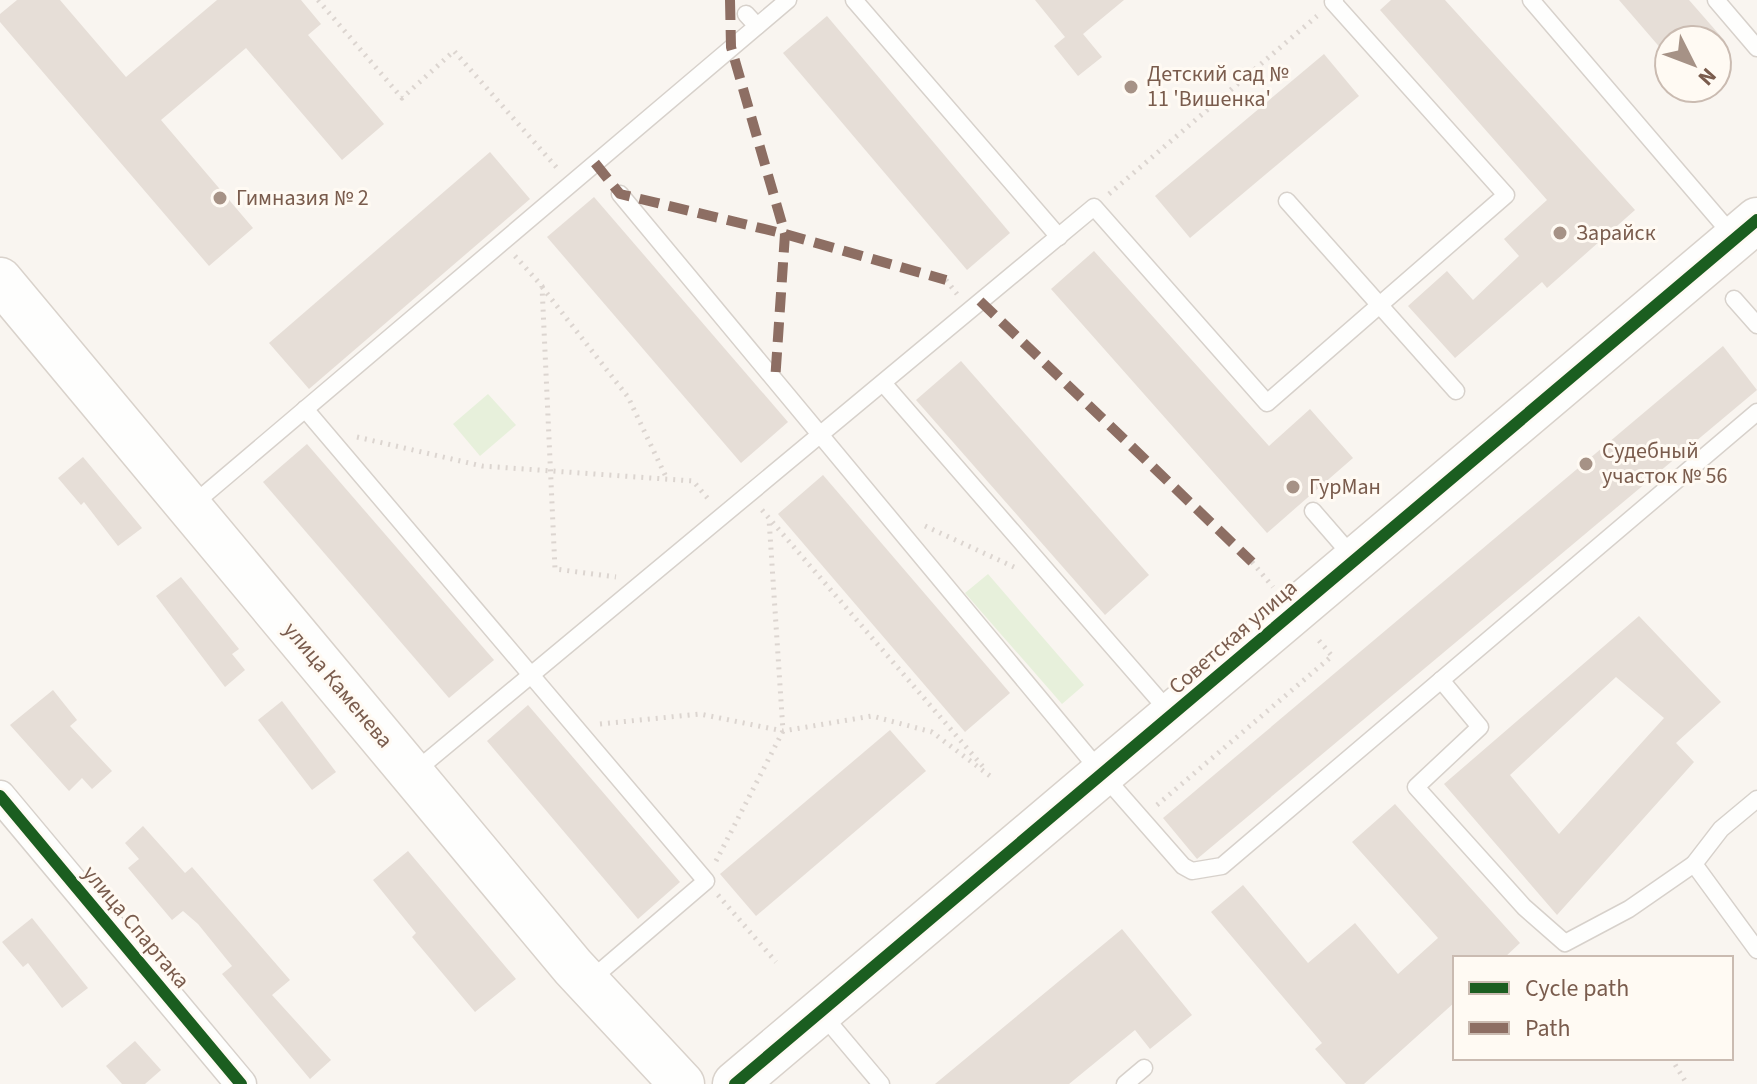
<svg xmlns="http://www.w3.org/2000/svg" width="1757" height="1084" font-family="'Source Sans 3',sans-serif">
<style>
.green{fill:#e7f0db}
.building{fill:#e6ded7;fill-rule:evenodd}
.lines{fill:none;stroke-linecap:round;stroke-linejoin:round}
.lane-casing{stroke:#d7d1cb;stroke-width:19}
.street-casing{stroke:#d7d1cb;stroke-width:33}
.secondary-casing{stroke:#d9d2cb;stroke-width:47}
.path{stroke:#dcd5d0;stroke-width:5;stroke-dasharray:2 6;stroke-linecap:butt}
.lane{stroke:#fefefd;stroke-width:16}
.street{stroke:#fefefd;stroke-width:30}
.secondary{stroke:#fefefd;stroke-width:44}
.quiet{stroke:#8d6e63;stroke-width:10;stroke-dasharray:20 10;stroke-linecap:butt}
.cycleway-casing{stroke:#fffaf3;stroke-width:17}
.cycleway{stroke:#1b5e20;stroke-width:12}
.poi-dot{fill:#a69286;stroke:#fffaf3;stroke-width:3}
.labels{text-anchor:middle;dominant-baseline:central;stroke-width:6;stroke-linejoin:round;paint-order:stroke}
.poi-label{font-size:22px;fill:#7a5c4d;stroke:#fffaf3;text-anchor:start}
.street-label{font-size:22px;fill:#7a5c4d;stroke:#fffaf3}
</style>
<rect width="100%" height="100%" fill="#f9f5f0"/>
<!-- green -->
<g class="green">
<polygon points="488,394 516,425 480,456 453,424"/>
<polygon points="988,574 1084,685 1062,704 965,593"/>
</g>
<!-- building -->
<g class="building">
<polygon points="17,0 60,0 126,77 217,0 301,0 321,24 308,35 384,124 342,160 246,48 161,120 253,228 209,266 0,22 0,14"/>
<polygon points="1035,0 1124,0 1083,34 1102,57 1078,76 1054,46 1065,37"/>
<polygon points="1391,0 1445,0 1635,210 1547,288 1542,282 1455,358 1408,306 1447,271 1473,300 1519,256 1504,239 1547,200 1380,10"/>
<polygon points="1619,0 1689,0 1724,40 1669,40 1669,58"/>
<polygon points="827,16 1010,233 967,270 783,53"/>
<polygon points="1324,54 1359,96 1190,238 1155,196"/>
<polygon points="490,152 530,199 309,389 269,343"/>
<polygon points="594,197 788,422 741,463 547,237"/>
<polygon points="1094,251 1269,446 1310,409 1353,458 1267,533 1051,289"/>
<polygon points="1723,346 1757,390 1197,859 1163,818"/>
<polygon points="961,361 1149,575 1105,615 916,400"/>
<polygon points="307,444 494,660 449,698 263,482"/>
<polygon points="83,457 142,528 118,546 84,502 81,505 58,478"/>
<polygon points="823,475 1010,693 965,732 778,514"/>
<polygon points="181,577 239,649 232,654 245,670 225,687 156,596"/>
<path d="M1639,616L1721,702L1676,743L1694,762L1557,915L1444,784ZM1616,677L1664,718L1559,834L1510,775Z"/>
<polygon points="53,690 77,720 70,726 112,771 92,789 82,778 69,791 10,725"/>
<polygon points="282,701 336,772 312,790 258,720"/>
<polygon points="528,705 680,882 638,919 487,741"/>
<polygon points="890,730 926,771 756,916 720,874"/>
<polygon points="1395,804 1520,943 1504,958 1455,958 1455,1002 1364,1084 1346,1084 1315,1049 1322,1043 1211,912 1243,885 1308,963 1355,923 1398,974 1438,938 1352,842"/>
<polygon points="143,826 185,873 192,867 290,980 272,995 331,1060 310,1079 222,974 232,966 198,924 183,911 172,920 128,868 139,859 125,843"/>
<polygon points="408,851 516,979 475,1012 412,937 416,933 373,880"/>
<polygon points="32,918 88,988 62,1008 28,963 23,967 2,942"/>
<polygon points="1122,929 1192,1015 1150,1049 1135,1030 1069,1084 935,1084"/>
<polygon points="135,1041 161,1070 145,1084 122,1084 106,1066"/>
</g>
<g class="lines">
<!-- lane casing -->
<g class="lane-casing">
<g id="lane">
<polyline points="854,0 1059,237"/>
<polyline points="1531,0 1734,237"/>
<polyline points="1716,0 1757,48"/>
<polyline points="746,14 757,26"/>
<polyline points="620,194 1104,776 1183,866 1192,871 1222,866 1757,412"/>
<polyline points="1287,201 1456,391"/>
<polyline points="1734,299 1757,325"/>
<polyline points="883,383 1172,715"/>
<polyline points="305,409 706,881 588,982"/>
<polyline points="191,506 788,0"/>
<polyline points="1313,511 1353,557"/>
<polyline points="1441,680 1480,727 1416,787 1524,907 1565,943 1629,909 1694,864"/>
<polyline points="413,773 1094,207 1267,403 1506,195 1333,2 1335,0"/>
<polyline points="1757,799 1721,829 1694,864 1757,950"/>
<polyline points="822,1014 881,1084"/>
<polyline points="1125,1084 1144,1068"/>
</g>
</g>
<!-- street casing -->
<g class="street-casing">
<polyline id="street" points="0,796 241,1084"/>
</g>
<!-- secondary casing -->
<g class="secondary-casing">
<g id="secondary">
<polyline points="0,280 573,967 682,1084"/>
<polyline points="735,1084 1757,220"/>
</g>
</g>
<!-- path -->
<g class="path">
<polyline points="318,0 402,98 454,51 557,168"/>
<polyline points="1109,194 1317,16"/>
<polyline points="515,256 542,286 555,569 616,577"/>
<polyline points="946,280 957,294"/>
<polyline points="542,287 628,397 667,479"/>
<polyline points="357,437 482,466 693,481 710,501"/>
<polyline points="762,510 985,769"/>
<polyline points="925,526 1014,567"/>
<polyline points="1252,562 1273,587"/>
<polyline points="600,724 700,714 783,731 872,716 932,732 994,779"/>
<polyline points="1157,805 1332,656 1316,637"/>
<polyline points="716,861 783,731 769,519"/>
<polyline points="718,895 776,962"/>
<polyline points="1671,1058 1687,1084"/>
</g>
<!-- lane -->
<use href="#lane" class="lane"/>
<!-- street -->
<use href="#street" class="street"/>
<!-- secondary -->
<use href="#secondary" class="secondary"/>
<!-- quiet -->
<g class="quiet">
<polyline points="730,0 731,47 785,234 775,382"/>
<polyline points="595,163 620,194 785,234 946,280"/>
<polyline points="980,301 1252,562"/>
</g>
<!-- cycleway casing -->
<g class="cycleway-casing">
<g id="cycleway">
<polyline points="0,796 241,1084"/>
<polyline points="735,1084 1757,220"/>
</g>
</g>
<!-- cycleway -->
<use href="#cycleway" class="cycleway"/>
</g>
<!-- markers -->
<g class="poi-dot">
<circle cx="1131" cy="87" r="8"/>
<circle cx="220" cy="198" r="8"/>
<circle cx="1560" cy="233" r="8"/>
<circle cx="1586" cy="464" r="8"/>
<circle cx="1293" cy="487" r="8"/>
</g>
<g class="labels">
<!-- poi labels -->
<g class="poi-label">
<text x="1147" y="74">Детский сад №<tspan x="1147" dy="25">11 'Вишенка'</tspan></text>
<text x="236" y="198">Гимназия № 2</text>
<text x="1576" y="233">Зарайск</text>
<text x="1602" y="451">Судебный<tspan x="1602" dy="25">участок № 56</tspan></text>
<text x="1309" y="487">ГурМан</text>
</g>
<!-- street labels -->
<g class="street-label">
<text transform="translate(1233 637) rotate(-41)">Советская улица</text>
<text transform="translate(338 685) rotate(50)">улица Каменева</text>
<text transform="translate(136 927) rotate(50)">улица Спартака</text>
</g>
</g>
<!-- legend -->
<rect x="1453" y="956" width="280" height="104" fill="#fffaf3" stroke="#cabbb1" stroke-width="2"/>
<rect x="1469" y="982" width="40" height="12" fill="#1b5e20" stroke="#cabbb1" stroke-width="2"/>
<text x="1525" y="996" font-size="24" fill="#7a5c4d">Cycle path</text>
<rect x="1469" y="1022" width="40" height="12" fill="#8d6e63" stroke="#cabbb1" stroke-width="2"/>
<text x="1525" y="1036" font-size="24" fill="#7a5c4d">Path</text>
<!-- north arrow -->
<g transform="translate(1693 64) rotate(132)"><circle r="38" fill="#fffaf3" stroke="#cabbb1" stroke-width="2"/>
<path d="M0-6L14 30L0 20L-14 30Z" fill="#a69286"/>
<text y="-12" font-size="22" font-weight="bold" text-anchor="middle" fill="#7a5c4d">N</text>
</g>
</svg>
